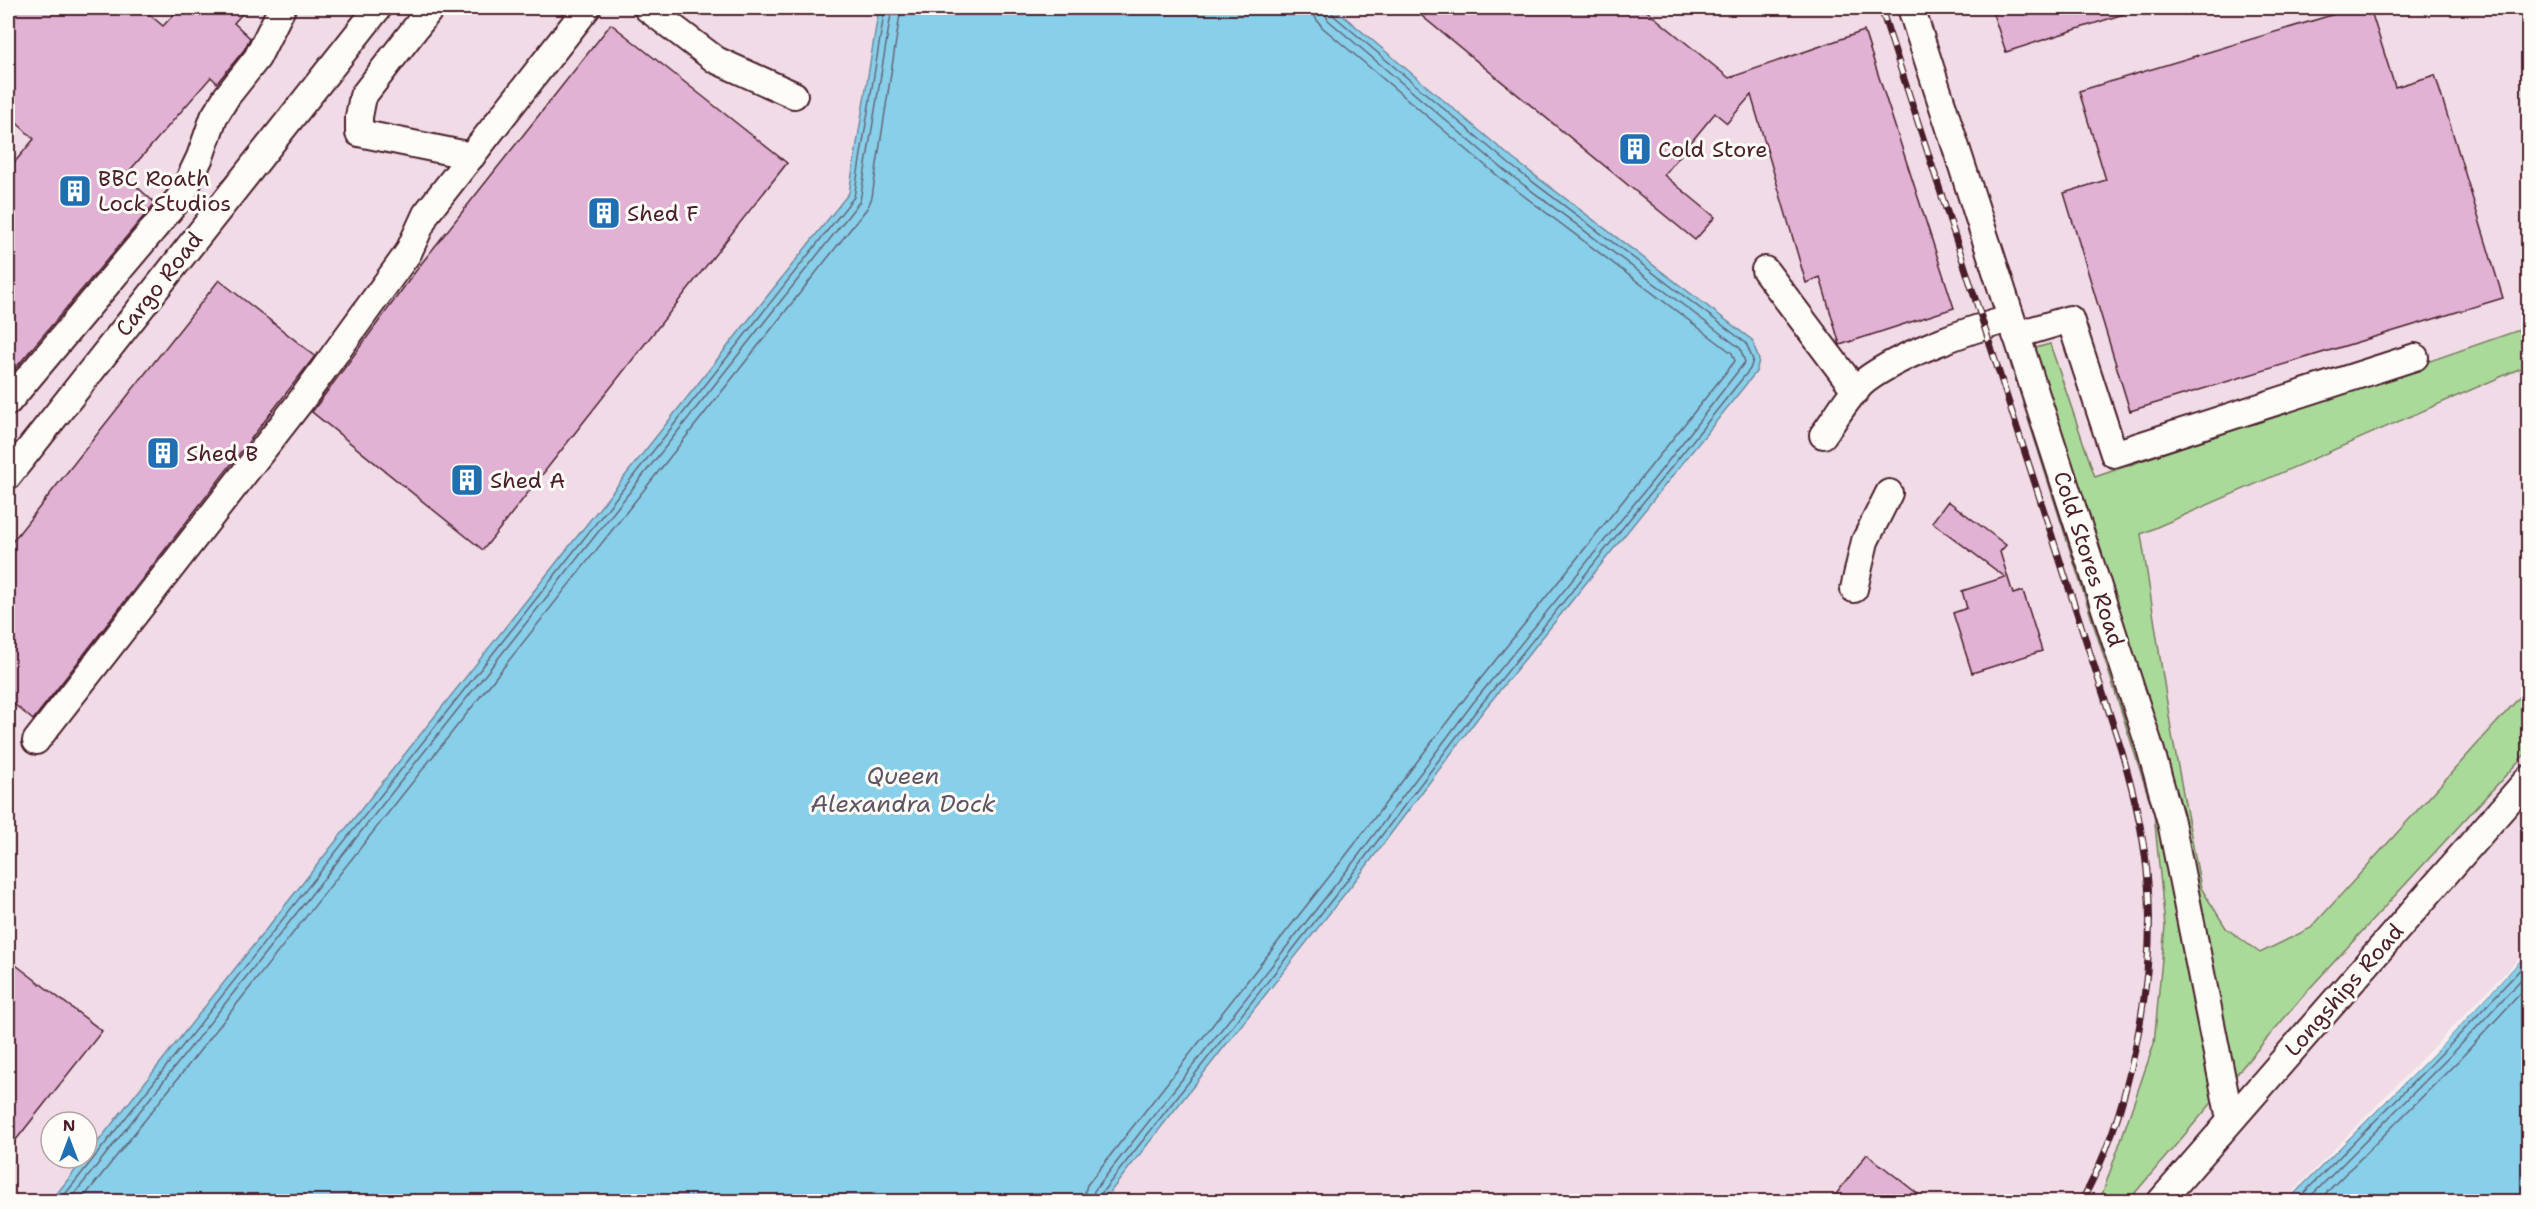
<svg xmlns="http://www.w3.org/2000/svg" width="2536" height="1209" font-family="'Shantell Sans',sans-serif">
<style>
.built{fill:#f0dbe7;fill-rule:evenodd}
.green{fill:#aada9a;stroke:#7a7c62;stroke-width:1.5}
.water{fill:#88cfea;stroke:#6f899e;stroke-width:1.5}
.pier{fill:#f7edf0}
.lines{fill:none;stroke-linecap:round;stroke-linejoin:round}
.shore{stroke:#636577;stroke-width:1.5}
.building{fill:#e1b2d3;stroke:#4a1f2b;stroke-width:1.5}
.minor-casing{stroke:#4a1f2b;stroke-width:30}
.minor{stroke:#fdfcf7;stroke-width:26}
.rail-casing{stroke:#4a1f2b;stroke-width:7}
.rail{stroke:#fdfcf7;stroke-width:4.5;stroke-dasharray:14;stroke-linecap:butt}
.labels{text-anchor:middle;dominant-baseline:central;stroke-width:6;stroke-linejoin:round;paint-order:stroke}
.poi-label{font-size:22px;fill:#4a1f2b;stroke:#fdfcf7;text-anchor:start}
.street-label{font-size:22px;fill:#4a1f2b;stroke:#fdfcf7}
.water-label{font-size:24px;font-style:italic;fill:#5d5464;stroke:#fdfcf7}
</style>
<rect width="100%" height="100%" fill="#f7edf0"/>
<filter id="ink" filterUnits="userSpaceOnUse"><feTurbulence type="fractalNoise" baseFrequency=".0167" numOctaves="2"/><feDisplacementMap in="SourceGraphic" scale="12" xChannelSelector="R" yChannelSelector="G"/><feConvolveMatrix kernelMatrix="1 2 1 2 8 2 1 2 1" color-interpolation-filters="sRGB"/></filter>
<g filter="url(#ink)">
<!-- built -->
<path class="built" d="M8,8H2528V952L2444,1043L2286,1201H8ZM51,1122H87V1158H51Z"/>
<!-- green -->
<polygon class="green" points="2528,327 2528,365 2141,534 2172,735 2201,888 2226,928 2260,953 2311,928 2528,688 2528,751 2310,988 2128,1201 2097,1201 2103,1192 2154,1044 2165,926 2154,814 2008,356 2050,344 2095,477"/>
<!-- water -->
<g class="water">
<polygon points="879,8 1334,8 1513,159 1752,340 1759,360 1756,372 1483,711 1365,868 1103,1201 51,1201 849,193"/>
<polygon points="2528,952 2528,1201 2286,1202 2444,1043"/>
</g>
<!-- pier -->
<polygon class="pier" points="2528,949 2528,952 2444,1043 2286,1201 2283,1202"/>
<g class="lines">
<!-- shore -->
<g class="shore">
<polyline points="59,1202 854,197 885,8"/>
<polyline points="68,1202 860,201 892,8"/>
<polyline points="80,1202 868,207 872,197 901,8"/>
<polyline points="1082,1202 1087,1185 1347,854 1466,697 1735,361 1732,353 1499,177 1322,27 1315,17 1314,8"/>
<polyline points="1091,1202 1094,1191 1355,860 1473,703 1655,478 1745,362 1740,348 1504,170 1328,20 1323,8"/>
<polyline points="1099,1202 1100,1195 1360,864 1479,707 1750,369 1753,360 1746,343 1509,164 1333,15 1330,8"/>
<polyline points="2295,1202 2448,1047 2528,961"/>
<polyline points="2305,1202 2453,1053 2528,972"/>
<polyline points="2317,1202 2460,1059 2528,985"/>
</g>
</g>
<!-- building -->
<g class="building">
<polygon points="14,8 142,8 163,26 180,8 247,8 234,23 250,38 244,50 217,83 211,77 125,176 155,203 8,377 8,170 34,139 8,115 8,15"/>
<polygon points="1412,8 1643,8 1729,78 1864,31 1954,308 1840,345 1820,277 1806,283 1751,95 1727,123 1715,113 1664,175 1715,217 1695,240"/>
<polygon points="1991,8 2133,8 2133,11 2006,52"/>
<polygon points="2355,8 2370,8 2395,87 2435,75 2503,298 2130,411 2064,193 2106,180 2079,91"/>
<polygon points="611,24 787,163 483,550 312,412 421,264"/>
<polygon points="219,280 315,356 33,720 8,699 8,547"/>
<polygon points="1948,501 2006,545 2000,552 2013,594 2023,591 2042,651 1972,673 1953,613 1967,608 1962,591 2005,577 1932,522"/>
<polygon points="8,959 102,1031 8,1150"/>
<polygon points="1867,1154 1928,1202 1830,1202"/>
</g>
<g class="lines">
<!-- minor casing -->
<g class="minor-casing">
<g id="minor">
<polyline points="431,8 363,96 359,117 359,133 472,156"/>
<polyline points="647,8 716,60 794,95"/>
<polyline points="1911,8 2150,748 2171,822 2230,1119"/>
<polyline points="1765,270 1856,391"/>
<polyline points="2016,335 2070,319 2114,454 2415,357"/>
<polyline points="8,402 182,195 200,157 214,117 227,96 257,58 282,8"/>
<path d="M1823,435C1836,418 1849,393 1866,380C1901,354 1969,329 2011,319"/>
<polyline points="8,476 378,8"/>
<polyline points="1854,589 1865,541 1889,493"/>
<polyline points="36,741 300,402 408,253 426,214 587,8"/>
<polyline points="2160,1202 2528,779"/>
</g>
</g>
<!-- minor -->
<use href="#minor" class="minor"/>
<!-- rail casing -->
<g class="rail-casing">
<path id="rail" d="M1881,8L2121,749C2134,793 2145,838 2148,883C2156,980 2129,1118 2081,1202"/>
</g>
<!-- rail -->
<use href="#rail" class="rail"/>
</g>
</g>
<!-- icons -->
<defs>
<g id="building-square" transform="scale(1.725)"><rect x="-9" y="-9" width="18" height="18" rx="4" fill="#1f6fb2" stroke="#fdfcf7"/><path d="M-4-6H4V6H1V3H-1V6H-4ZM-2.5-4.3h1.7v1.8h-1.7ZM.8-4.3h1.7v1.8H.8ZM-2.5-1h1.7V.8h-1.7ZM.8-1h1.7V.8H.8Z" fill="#fff"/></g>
</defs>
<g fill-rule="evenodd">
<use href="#building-square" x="1635" y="149"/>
<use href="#building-square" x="75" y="191"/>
<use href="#building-square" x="604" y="213"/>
<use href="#building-square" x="163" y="453"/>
<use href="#building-square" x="467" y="480"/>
</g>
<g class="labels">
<!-- poi labels -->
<g class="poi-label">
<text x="1658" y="149">Cold Store</text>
<text x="98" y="178">BBC Roath<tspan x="98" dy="25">Lock Studios</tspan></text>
<text x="627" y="213">Shed F</text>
<text x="186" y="453">Shed B</text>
<text x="490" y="480">Shed A</text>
</g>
<!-- street labels -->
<g class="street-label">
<text transform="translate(159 284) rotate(-52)">Cargo Road</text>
<text transform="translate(2089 559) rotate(72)">Cold Stores Road</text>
<text transform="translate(2344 990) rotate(-49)">Longships Road</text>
</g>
<!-- water labels -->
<g class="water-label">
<text x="903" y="776">Queen<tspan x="903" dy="28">Alexandra Dock</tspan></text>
</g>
</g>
<!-- margin -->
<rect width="2536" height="1209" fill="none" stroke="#fdfcf7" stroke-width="30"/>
<rect x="15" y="15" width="2506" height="1179" fill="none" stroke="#4a1f2b" stroke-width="2" filter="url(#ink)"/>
<!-- north arrow -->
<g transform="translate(69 1140)"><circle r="28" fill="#fdfcf7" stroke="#b5a4a5" stroke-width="1.5"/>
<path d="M0-4.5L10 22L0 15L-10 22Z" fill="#1f6fb2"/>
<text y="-9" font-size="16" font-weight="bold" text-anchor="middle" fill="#4a1f2b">N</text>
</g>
</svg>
